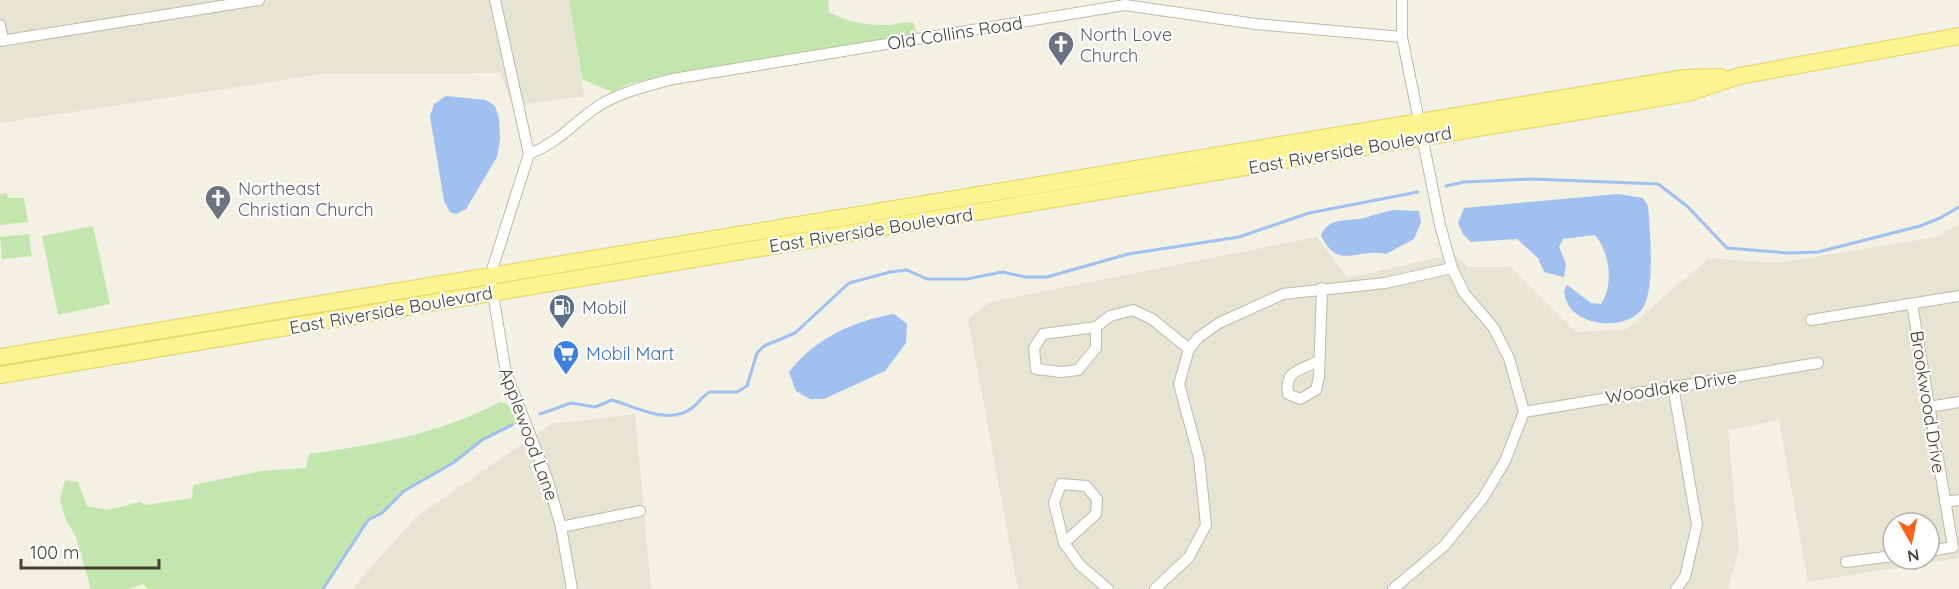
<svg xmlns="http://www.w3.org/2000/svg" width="1959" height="589" font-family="Quicksand,sans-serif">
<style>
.residential{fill:#e6e4d2;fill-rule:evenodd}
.green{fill:#c2e6ad}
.water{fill:#a0c0ef}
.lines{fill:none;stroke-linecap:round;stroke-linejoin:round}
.stream{stroke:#a0c0ef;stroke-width:3}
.minor-casing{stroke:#bdbaa7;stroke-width:12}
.primary-casing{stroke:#e2d462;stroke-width:18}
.minor{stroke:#fff;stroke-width:10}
.primary{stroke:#fdf392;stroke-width:16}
.labels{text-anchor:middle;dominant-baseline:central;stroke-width:4.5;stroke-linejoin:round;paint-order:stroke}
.street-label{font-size:18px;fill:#444134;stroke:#fff}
.worship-label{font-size:18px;fill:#5b616d;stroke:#fff;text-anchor:start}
.service-label{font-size:18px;fill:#4e5e75;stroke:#fff;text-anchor:start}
.shop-label{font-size:18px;fill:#366cbe;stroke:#fff;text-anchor:start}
</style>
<rect width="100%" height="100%" fill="#f2f1e4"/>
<!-- residential -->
<g class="residential">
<polygon points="0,0 569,0 584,96 513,106 500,73 323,74 0,123"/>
<path d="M1959,224V558L1808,582L1779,420L1728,430L1739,549L1728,589H1018L968,319L990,302L1317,237L1348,278L1453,254L1468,267H1510L1576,332L1627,329L1709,258L1777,263L1937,237ZM1893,523H1929V559H1893Z"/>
<polygon points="635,414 651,589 352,589 415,518 551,424"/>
</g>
<!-- green -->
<g class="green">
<path d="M569,0H828L829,12C847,22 864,25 886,25C898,25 900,21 914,23L917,36L689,72L628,84L612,92L582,79Z"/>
<polygon points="7,193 8,198 24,198 28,222 0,225 0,194"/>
<polygon points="93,226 110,304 58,315 42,236"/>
<polygon points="29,234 32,256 2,259 0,237"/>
<path d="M500,402L508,404L517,423L482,440L453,463L410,487L382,513L367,520L323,589H149L143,584L128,589H91L76,537L65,518L60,499L65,480L78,482L87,506L107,510L140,502L146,505L192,498L193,485L261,471L306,468L309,454C379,444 436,435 500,402Z"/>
</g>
<!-- water -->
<g class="water">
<polygon points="446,96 486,100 495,106 499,118 500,140 497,157 466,209 456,214 450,212 444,201 430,116 434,104"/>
<path d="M1618,194L1643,198L1648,206C1650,230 1655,284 1644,306C1631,331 1577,328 1567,302C1564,296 1563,290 1567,285L1591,303L1601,304C1614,285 1610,253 1595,235L1563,239L1559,247L1566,264L1564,277L1544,272L1538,258L1517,239L1471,242L1463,234L1458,223L1464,208Z"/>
<path d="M1393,210L1419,211L1421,222L1414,239L1386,254C1357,247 1338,272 1321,235C1330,216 1347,222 1364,218C1374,215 1383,212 1393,210Z"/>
<path d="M894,314L907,324L906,343L885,371L824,399H810L796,391L789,372C814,339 853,321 894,314Z"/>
</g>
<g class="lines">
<!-- stream -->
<g class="stream">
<polyline points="1446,186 1464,182 1532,179 1658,184 1687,206 1727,248 1788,253 1818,252 1920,226 1940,218 1959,207"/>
<path d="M540,414L571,403L595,407L612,400C637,407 668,426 692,408C699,403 702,396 710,392H737L747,386L757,353L764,346L795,333L849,283L890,272L907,270L927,279H967L1002,272L1025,277H1047L1128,254L1239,237L1309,213L1418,192"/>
<polyline points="323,589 368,520 382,513 404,491 453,463 482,440 512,425"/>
</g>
<!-- minor casing -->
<g class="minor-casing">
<g id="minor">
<polyline points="495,0 529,154 490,276 506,373 547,478 561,527 572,589"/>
<polyline points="0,25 3,40"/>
<polyline points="0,41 259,0"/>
<path d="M529,154C559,142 569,127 594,109C616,93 647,86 673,79L1125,5L1256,24L1402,37"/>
<polyline points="1912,304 1953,547 1929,551"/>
<polyline points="1811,320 1959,296"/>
<polyline points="1096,327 1096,348 1078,370 1061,372 1036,369 1034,348 1043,334 1096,327 1110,316 1133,310 1152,319 1189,349"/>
<path d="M1319,361C1301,370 1284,370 1288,394L1300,399L1316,390L1319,377L1322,288"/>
<polyline points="1673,386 1697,525 1685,577 1676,589"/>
<polyline points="1929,407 1959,402"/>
<polyline points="1524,412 1818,363"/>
<polyline points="1945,502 1959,500"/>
<polyline points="561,527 640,511"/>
<polyline points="1064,543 1096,514 1097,499 1086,486 1061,484 1054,503 1064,543 1080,565 1108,589"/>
<polyline points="1846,562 1893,556"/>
<polyline points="1155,589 1189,557 1206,525 1199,458 1179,384 1189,349 1199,337 1219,323 1283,294 1385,283 1452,268"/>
<polyline points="1393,589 1444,546 1483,498 1505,461 1524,412 1509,358 1493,327 1464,293 1452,268 1440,225 1402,37 1402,0"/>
</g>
</g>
<!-- primary casing -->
<g class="primary-casing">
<g id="primary">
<polyline points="0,357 1685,78 1720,77"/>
<polyline points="0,375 1641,101 1688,93 1739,76 1959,36"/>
</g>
</g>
<!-- minor -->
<use href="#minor" class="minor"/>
<!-- primary -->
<use href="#primary" class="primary"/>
</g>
<!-- icons -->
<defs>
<g id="church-pin" transform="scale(1.35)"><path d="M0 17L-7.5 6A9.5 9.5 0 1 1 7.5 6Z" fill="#6b7280" stroke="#fff"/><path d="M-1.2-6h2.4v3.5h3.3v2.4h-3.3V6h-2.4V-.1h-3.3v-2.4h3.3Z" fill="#fff"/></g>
<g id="fuel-pin" transform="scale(1.35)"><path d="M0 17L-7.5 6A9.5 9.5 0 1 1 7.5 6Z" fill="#5c6f8a" stroke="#fff"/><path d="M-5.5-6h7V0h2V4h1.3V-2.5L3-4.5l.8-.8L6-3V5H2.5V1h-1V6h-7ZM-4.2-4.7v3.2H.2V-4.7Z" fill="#fff"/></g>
<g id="supermarket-pin" transform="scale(1.35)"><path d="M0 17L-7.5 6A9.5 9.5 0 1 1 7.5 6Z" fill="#3f7fe0" stroke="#fff"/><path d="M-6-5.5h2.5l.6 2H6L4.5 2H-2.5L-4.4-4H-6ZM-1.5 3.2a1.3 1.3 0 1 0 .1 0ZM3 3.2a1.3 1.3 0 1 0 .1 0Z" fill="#fff"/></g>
</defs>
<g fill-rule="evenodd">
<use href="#church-pin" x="1061" y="44"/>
<use href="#church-pin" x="218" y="198"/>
<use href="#fuel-pin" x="562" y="307"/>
<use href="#supermarket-pin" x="566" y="353"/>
</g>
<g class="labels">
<!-- street labels -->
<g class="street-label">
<text transform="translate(955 33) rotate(-9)">Old Collins Road</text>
<text transform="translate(1350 150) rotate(-10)">East Riverside Boulevard</text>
<text transform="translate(871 230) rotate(-9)">East Riverside Boulevard</text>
<text transform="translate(391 310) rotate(-10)">East Riverside Boulevard</text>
<text transform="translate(1671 387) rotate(-9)">Woodlake Drive</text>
<text transform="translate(1928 402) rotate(81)">Brookwood Drive</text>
<text transform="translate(529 434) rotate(70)">Applewood Lane</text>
</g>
<!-- worship labels -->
<g class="worship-label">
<text x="1080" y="34">North Love<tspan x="1080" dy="21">Church</tspan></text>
<text x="238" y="188">Northeast<tspan x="238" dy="21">Christian Church</tspan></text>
</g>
<!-- service labels -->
<g class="service-label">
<text x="582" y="307">Mobil</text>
</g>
<!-- shop labels -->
<g class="shop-label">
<text x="586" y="353">Mobil Mart</text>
</g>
</g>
<!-- north arrow -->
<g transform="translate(1911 541) rotate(171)"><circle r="28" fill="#ffffff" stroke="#b4b3ae" stroke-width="1.5"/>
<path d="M0-4.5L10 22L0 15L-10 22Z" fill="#f86316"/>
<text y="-9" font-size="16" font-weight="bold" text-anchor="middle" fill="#444134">N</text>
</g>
<!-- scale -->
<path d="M21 559v9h138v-9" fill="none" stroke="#444134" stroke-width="3"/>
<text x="30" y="559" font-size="18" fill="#444134" stroke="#ffffff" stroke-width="4.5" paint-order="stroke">100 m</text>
</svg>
